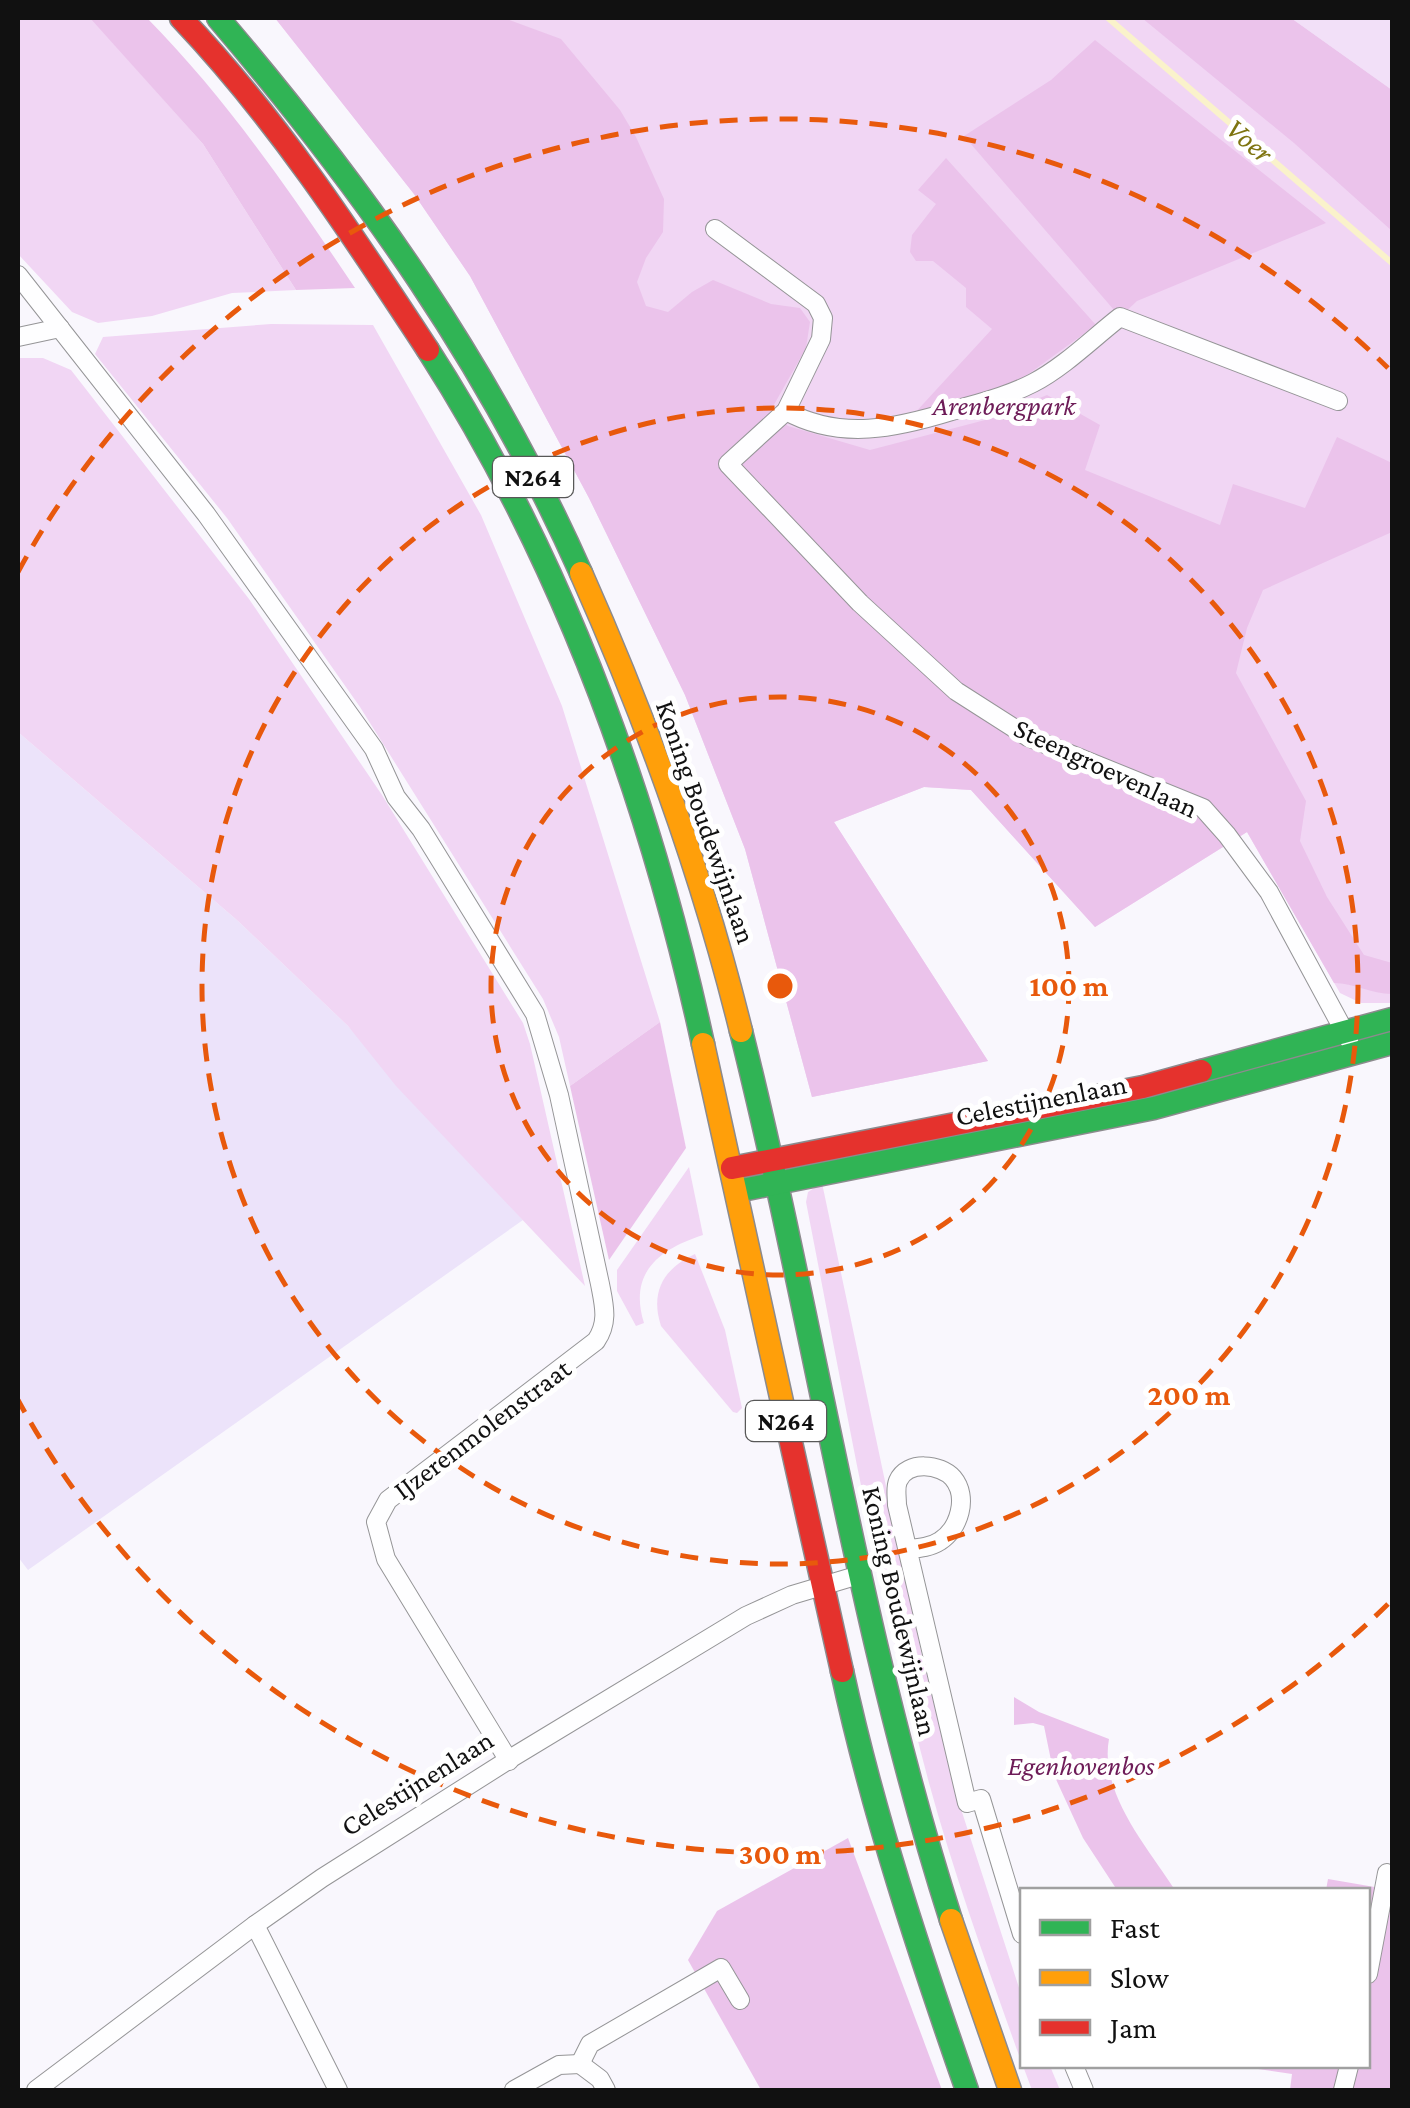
<svg xmlns="http://www.w3.org/2000/svg" width="1410" height="2108" font-family="'Crimson Pro',serif">
<style>
.farmland{fill:#ece3fa}
.green{fill:#f1d6f4}
.forest{fill:#ebc3eb}
.pitch{fill:#f2e0f8}
.lines{fill:none;stroke-linecap:round;stroke-linejoin:round}
.stream{stroke:#faf2cb;stroke-width:6}
.street-casing{stroke:#959597;stroke-width:20}
.fast-casing{stroke:#8c8b8e;stroke-width:25}
.slow-casing{stroke:#8c8b8e;stroke-width:25}
.jam-casing{stroke:#8c8b8e;stroke-width:25}
.street{stroke:#fefeff;stroke-width:18}
.fast{stroke:#30b455;stroke-width:22}
.slow{stroke:#ff9f0a;stroke-width:22}
.jam{stroke:#e5322d;stroke-width:22}
.ring{fill:none;stroke:#e8590c;stroke-width:5;stroke-dasharray:18 12}
.labels{text-anchor:middle;dominant-baseline:central;stroke-width:10;stroke-linejoin:round;paint-order:stroke}
.shield{fill:#fff;stroke:#585858;stroke-width:2.5}
.shield-label{font-size:25px;font-weight:bold;fill:#111}
.park-label{font-size:28px;font-style:italic;fill:#6e1c58;stroke:#fff}
.street-label{font-size:28px;fill:#111;stroke:#fff}
.water-label{font-size:30px;font-style:italic;fill:#7e7410;stroke:#fff}
.centre{fill:#e8590c;stroke:#fff;stroke-width:5}
.ring-label{font-size:30px;text-anchor:middle;font-weight:bold;fill:#e8590c;stroke:#fff;stroke-width:10;stroke-linejoin:round;paint-order:stroke}
</style>
<rect width="100%" height="100%" fill="#f9f7fd"/>
<!-- farmland -->
<polygon class="farmland" points="18,732 238,921 348,1026 523,1220 28,1570 18,1557"/>
<!-- green -->
<g class="green">
<polygon points="18,18 91,18 203,144 296,290 232,293 152,316 98,323 72,312 18,254"/>
<polygon points="275,18 1392,18 1392,1003 1361,1003 1340,993 1247,832 1095,927 971,790 924,787 834,822 988,1061 812,1097 745,849 685,695 589,498 470,276 414,194"/>
<polygon points="271,324 373,325 481,515 562,706 660,1022 570,1086 559,1037 543,999 360,707 227,518 95,354 103,337"/>
<polygon points="18,358 43,358 71,370 249,599 382,795 523,1023 530,1044 585,1286 396,1086 348,1026 238,921 18,732"/>
<path d="M689,1167L703,1235C660,1249 628,1272 644,1323L636,1326L617,1291V1270Z"/>
<path d="M822,1183L923,1661L961,1809L1022,1997V2064C989,1971 955,1878 929,1783C878,1592 844,1396 806,1202L808,1192Z"/>
<path d="M695,1254L725,1330L742,1408L737,1413L733,1412L661,1326C650,1292 663,1269 695,1254Z"/>
<polygon points="1023,2066 1050,2066 1060,2090 1032,2090"/>
</g>
<!-- forest -->
<g class="forest">
<path d="M90,18H147C227,99 291,193 355,288L296,290L203,144Z"/>
<path d="M275,18H504L561,39L620,110L636,137L664,199L663,232L646,258L637,282L646,306L668,312L692,292L713,280L771,304L800,308L810,322L806,348L771,410L788,426L870,450L989,419L1047,395L1100,425L1085,470L1220,525L1233,484L1305,508L1337,437L1392,463V532L1263,590L1247,628L1236,673L1306,801L1300,841L1327,897L1364,955L1392,963V994C1371,994 1354,983 1334,983L1247,832L1095,927L971,790L924,787L834,822L988,1061L812,1097L745,849L685,695L589,498L470,276L414,194Z"/>
<polygon points="1142,18 1291,18 1392,90 1392,231 1294,143"/>
<polygon points="1095,40 1326,223 1137,301 1120,317 964,136 1051,80"/>
<polygon points="946,158 1096,325 1023,378 986,395 913,415 992,329 966,307 966,288 933,261 916,261 910,252 912,235 936,204 918,190"/>
<polygon points="660,1022 686,1148 609,1260 570,1086"/>
<path d="M1014,1697L1039,1712L1109,1739C1099,1793 1148,1848 1175,1890H1117L1083,1838L1054,1775L1044,1726L1033,1723L1014,1725Z"/>
<polygon points="848,1838 942,2090 761,2090 688,1960 717,1911"/>
<polygon points="1328,1879 1392,1890 1392,2090 1290,2090 1292,2074 1237,2066 1368,2066 1368,1890 1326,1890"/>
</g>
<!-- pitch -->
<polygon class="pitch" points="1291,18 1392,18 1392,90"/>
<g class="lines">
<!-- stream -->
<polyline class="stream" points="1108,18 1392,263"/>
<!-- street casing -->
<g class="street-casing">
<g id="street">
<polyline points="715,229 816,304 823,318 821,339 786,411 728,464 860,603 956,691 1028,737 1203,808 1227,835 1269,892 1349,1040"/>
<path d="M18,275L206,514L374,749L396,797L421,829L535,1014L559,1095L600,1284C604,1305 609,1322 596,1341L388,1500L376,1522L386,1559L509,1761"/>
<polyline points="18,337 60,328"/>
<path d="M786,411C840,441 897,428 952,411C979,403 1008,396 1033,383C1064,367 1093,338 1120,317L1338,401"/>
<path d="M909,1549C920,1548 931,1547 940,1541C959,1529 969,1497 953,1478C941,1464 907,1460 898,1481C895,1488 897,1497 897,1505L967,1803L981,1799L1022,1934"/>
<polyline points="255,1925 338,2090"/>
<polyline points="1368,1974 1387,1873"/>
<polyline points="580,2064 590,2044 721,1968 740,2000"/>
<polyline points="580,2064 600,2079 606,2090"/>
<polyline points="1074,2066 1084,2090"/>
<polyline points="36,2090 255,1925 322,1878 513,1757 746,1616 792,1595 859,1575"/>
<polyline points="514,2090 559,2065 580,2064"/>
<polyline points="1343,2090 1349,2066"/>
</g>
</g>
<!-- fast casing -->
<g class="fast-casing">
<g id="fast">
<path d="M218,18C367,193 487,362 581,573"/>
<path d="M428,350C563,560 650,801 703,1044"/>
<path d="M741,1031C815,1327 858,1629 951,1920"/>
<polyline points="1201,1071 1392,1019"/>
<polyline points="737,1191 1154,1108 1392,1043"/>
<path d="M842,1671C873,1814 919,1952 967,2090"/>
</g>
</g>
<!-- slow casing -->
<g class="slow-casing">
<g id="slow">
<path d="M581,573C647,721 702,873 741,1031"/>
<polyline points="703,1044 788,1429"/>
<polyline points="951,1920 1010,2090"/>
</g>
</g>
<!-- jam casing -->
<g class="jam-casing">
<g id="jam">
<path d="M181,18C277,119 352,234 428,350"/>
<polyline points="732,1168 1143,1087 1201,1071"/>
<polyline points="788,1429 842,1671"/>
</g>
</g>
<!-- street -->
<use href="#street" class="street"/>
<!-- fast -->
<use href="#fast" class="fast"/>
<!-- slow -->
<use href="#slow" class="slow"/>
<!-- jam -->
<use href="#jam" class="jam"/>
</g>
<!-- distance rings -->
<g class="ring">
<circle cx="780" cy="986" r="289"/>
<circle cx="780" cy="986" r="578"/>
<path d="M1388 1604A867 867 0 0 1 18 1400M18 572A867 867 0 0 1 1388 368"/>
</g>
<g class="labels">
<!-- shield labels -->
<g class="shield">
<rect x="493" y="457" width="80" height="40" rx="8"/>
<rect x="746" y="1401" width="80" height="40" rx="8"/>
</g>
<g class="shield-label">
<text x="533" y="477">N264</text>
<text x="786" y="1421">N264</text>
</g>
<!-- park labels -->
<g class="park-label">
<text x="1004" y="405">Arenbergpark</text>
<text x="1081" y="1765">Egenhovenbos</text>
</g>
<!-- street labels -->
<g class="street-label">
<text transform="translate(1106 768) rotate(25)">Steengroevenlaan</text>
<text transform="translate(706 822) rotate(71)">Koning Boudewijnlaan</text>
<text transform="translate(1041 1100) rotate(-11)">Celestijnenlaan</text>
<text transform="translate(482 1429) rotate(-37)">IJzerenmolenstraat</text>
<text transform="translate(900 1611) rotate(77)">Koning Boudewijnlaan</text>
<text transform="translate(417 1783) rotate(-32)">Celestijnenlaan</text>
</g>
<!-- water labels -->
<g class="water-label">
<text transform="translate(1250 140) rotate(41)">Voer</text>
</g>
</g>
<circle cx="780" cy="986" r="15" class="centre"/>
<g class="ring-label">
<text x="1069" y="996">100 m</text>
<text x="1189" y="1405">200 m</text>
<text x="780" y="1864">300 m</text>
</g>
<!-- border -->
<rect width="1410" height="2108" fill="none" stroke="#111111" stroke-width="40"/>
<!-- legend -->
<rect x="1020" y="1888" width="350" height="180" fill="#ffffff" stroke="#a0a0a0" stroke-width="2.5"/>
<rect x="1040" y="1920" width="50" height="15" fill="#30b455" stroke="#a0a0a0" stroke-width="2.5"/>
<text x="1110" y="1938" font-size="30" fill="#111111">Fast</text>
<rect x="1040" y="1970" width="50" height="15" fill="#ff9f0a" stroke="#a0a0a0" stroke-width="2.5"/>
<text x="1110" y="1988" font-size="30" fill="#111111">Slow</text>
<rect x="1040" y="2020" width="50" height="15" fill="#e5322d" stroke="#a0a0a0" stroke-width="2.5"/>
<text x="1110" y="2038" font-size="30" fill="#111111">Jam</text>
</svg>
